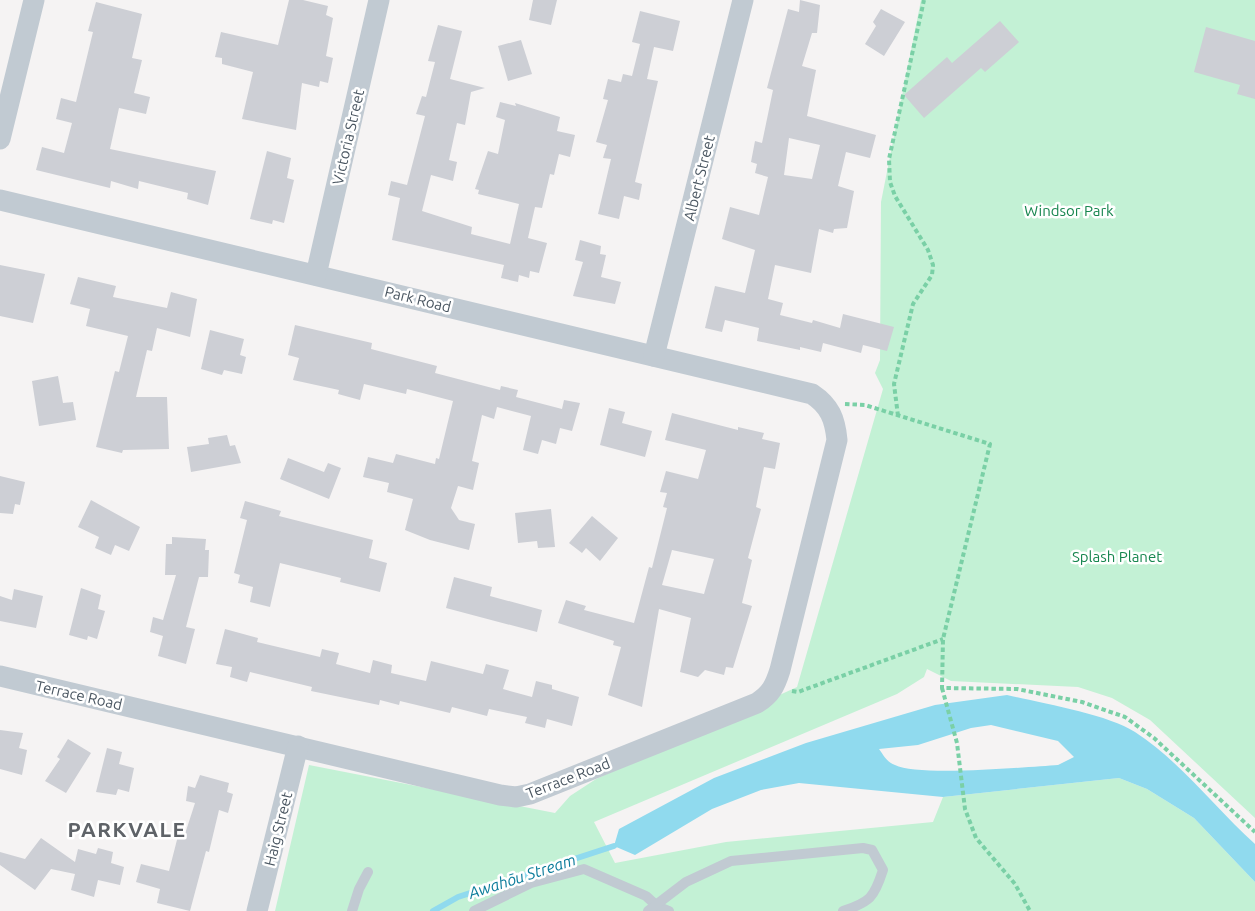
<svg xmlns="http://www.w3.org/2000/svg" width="1255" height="911" font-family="Ubuntu,sans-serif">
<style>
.green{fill:#c3f1d5}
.water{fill:#90daee;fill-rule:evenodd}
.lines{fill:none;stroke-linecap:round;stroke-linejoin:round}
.stream{stroke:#90daee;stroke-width:6}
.building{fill:#cdcfd5;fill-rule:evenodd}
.path{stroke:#7ad0a6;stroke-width:4;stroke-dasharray:4.5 3;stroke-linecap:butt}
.service{stroke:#c1cad2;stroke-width:10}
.minor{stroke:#c1cad2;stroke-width:21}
.labels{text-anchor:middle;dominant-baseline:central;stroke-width:5;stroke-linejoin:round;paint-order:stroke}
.street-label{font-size:15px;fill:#4a5661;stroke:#fff}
.park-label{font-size:15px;fill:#17864f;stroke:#fff}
.water-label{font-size:16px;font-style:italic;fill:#0c7c9b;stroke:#fff}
.district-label{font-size:21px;font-weight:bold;letter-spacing:1.5px;fill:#5f6368;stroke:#fff}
</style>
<rect width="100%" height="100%" fill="#f5f3f3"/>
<!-- green -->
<polygon class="green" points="921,0 1255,0 1255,818 1150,720 1112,698 1078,687 951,681 927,669 924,677 897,694 594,822 615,863 726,842 933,822 943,797 1119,778 1147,789 1194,818 1255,882 1255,911 275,911 309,765 555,813 570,796 596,779 797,687 883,389 875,373 880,360 881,202"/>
<!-- water -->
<path class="water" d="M1007,695C1041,703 1107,714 1135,732C1180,761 1215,808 1255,844V882L1194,818L1147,789L1119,778L943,797L799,783L761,790L712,809L635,855L614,846L619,829L714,778L806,743L935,705ZM991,725L1058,741L1074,757L1058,765C1027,767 918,777 895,765C887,762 884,756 879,749L918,745L971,728Z"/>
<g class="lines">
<!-- stream -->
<polyline class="stream" points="433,911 458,897 614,846"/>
</g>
<!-- building -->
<g class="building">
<polygon points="289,0 303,0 328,6 326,15 333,18 326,56 333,58 328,83 320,81 319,87 302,83 296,130 242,119 253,72 222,64 222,58 215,57 221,32 278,45"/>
<polygon points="533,0 557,0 551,25 529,20"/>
<path d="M800,0L820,5L817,33H812L802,66L816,70L807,116L876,135L870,158L846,152L838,186L854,191L847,228L834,229L833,233L819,229L811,273L775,265L768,299L783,303L780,315L812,323L813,320L840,328L843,314L894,327L887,351L863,345L861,353L823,343L821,352L800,347V350L757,341L759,328L725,320L722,332L705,328L715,286L745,293L755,250L722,239L730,207L759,215L768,177L755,173L757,164L751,162L755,141L762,143L773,90L767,88L788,9L799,12ZM789,138L820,145L812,179L784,175Z"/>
<polygon points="96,2 142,14 132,58 142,60 134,93 150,97 146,114 119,108 110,149 216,171 208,205 187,199 188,193 139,181 138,189 111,181 110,188 36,170 42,147 64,153 72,123 56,119 61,98 76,102 93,32 88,31"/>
<polygon points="881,9 905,22 884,56 865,44 876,26 873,22"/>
<polygon points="640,11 680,21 673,51 654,47 647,79 658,81 635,182 642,184 639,200 624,196 619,219 598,214 611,159 603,158 607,145 596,142 608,100 603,99 608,79 621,82 623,74 632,76 640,44 632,42"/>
<polygon points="1000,21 1019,42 985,72 981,68 924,118 904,95 947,57 952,63"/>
<polygon points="438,25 462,31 450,79 485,88 471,92 465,125 457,123 449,160 457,162 453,181 431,175 422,211 472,227 471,234 510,244 519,204 478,194 479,190 475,189 488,151 498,154 505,120 496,117 500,102 516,106 515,103 560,117 557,131 575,135 570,157 559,154 554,175 550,174 542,208 535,207 528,238 547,243 539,273 530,271 529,278 519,275 518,282 501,278 504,265 392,240 400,198 388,195 391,181 407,185 425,116 416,114 422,96 426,97 435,62 428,61"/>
<polygon points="1206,27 1255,41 1255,99 1237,94 1240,85 1194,72"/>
<polygon points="521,40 532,74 508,81 498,46"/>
<polygon points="267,151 291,158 287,178 294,180 284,223 273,220 272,224 250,219"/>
<polygon points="580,240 601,246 600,254 606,255 601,277 621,282 615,304 573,296 583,262 575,260"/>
<polygon points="0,265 45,274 33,323 0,316"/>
<polygon points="78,277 116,286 113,297 167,308 171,292 197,299 190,337 157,328 152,351 147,350 136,397 167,397 169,449 123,450 122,453 96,447 115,371 119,372 128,336 86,326 90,309 70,304"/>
<polygon points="295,325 372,343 371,349 437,366 435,373 500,390 501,386 518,390 516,397 562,409 564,400 580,403 572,431 560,428 556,444 542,440 538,454 523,450 531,416 497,407 494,419 482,415 472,461 479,463 473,490 458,486 451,508 459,520 475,524 469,550 430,540 405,530 413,499 387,492 389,483 363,477 368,457 393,463 396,454 435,464 436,458 439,459 453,401 407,389 406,394 364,384 360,400 338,394 339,390 293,380 299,358 288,355"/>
<polygon points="210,330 244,339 240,355 246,357 242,374 224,370 222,375 201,369"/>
<polygon points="58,376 63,403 73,402 76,420 39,426 32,381"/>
<polygon points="609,408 625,412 622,423 652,431 645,457 600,445"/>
<path d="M672,413L738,430V427L764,433L762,439L780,443L775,469L764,467L756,507L761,509L748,558L752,560L742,603L752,606L733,668L726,667L724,675L705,670L698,677L680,672L691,618L659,609L642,707L608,695L621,647L613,645L614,641L558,623L566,600L586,606L584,610L634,623L649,567L652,568L667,508L663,507L667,493L660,492L666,471L698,479L706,450L665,440ZM672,550L714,559L704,594L662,585Z"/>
<polygon points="227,435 230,446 235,445 241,463 191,472 187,447 209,444 208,438"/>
<polygon points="288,458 324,472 328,463 341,468 329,499 280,479"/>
<polygon points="0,476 25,482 20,505 15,504 13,514 0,513"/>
<polygon points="91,500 140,527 129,551 115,545 111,555 95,548 99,537 78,527"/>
<polygon points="245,501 281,511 279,516 373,540 369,558 387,563 380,592 340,582 341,578 280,563 270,607 250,602 253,587 238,583 240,575 234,573 247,520 240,518"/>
<polygon points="551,509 555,547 538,548 537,541 518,543 515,513"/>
<polygon points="592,516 618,538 600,561 586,548 582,553 569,543"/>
<polygon points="172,537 206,539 205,550 209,550 208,577 199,577 186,627 195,629 186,664 158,656 163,636 150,632 153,617 163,620 176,575 165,575 166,544 172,544"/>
<polygon points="454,577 492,587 490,596 542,610 537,632 446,608"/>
<polygon points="81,588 101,595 98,609 105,611 97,639 88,636 87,640 69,635"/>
<polygon points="14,589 43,596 36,628 0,621 0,596 12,600"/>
<polygon points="225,629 258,638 257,642 320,657 322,649 339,653 336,664 370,673 373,660 392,665 391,673 426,681 431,661 483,674 486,664 509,670 503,689 532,697 536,681 552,685 552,689 579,697 572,726 547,719 545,728 525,723 527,717 489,709 487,716 452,707 450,713 400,701 399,705 380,700 379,705 311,691 312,687 250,672 247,682 230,677 232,667 216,664"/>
<polygon points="0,730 23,733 19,748 27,750 22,775 0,769"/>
<polygon points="68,739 91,753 66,793 45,781 60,759 57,757"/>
<polygon points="107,748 122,752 119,764 134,768 129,792 118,789 116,795 96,792"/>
<polygon points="200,775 229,783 227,792 233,794 228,813 219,810 209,852 206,851 190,911 157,903 160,889 136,882 141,864 169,871 179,832 185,834 195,803 186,801 188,786 195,788"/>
<polygon points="41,838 75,862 78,849 96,854 98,848 113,852 111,863 124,867 120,885 98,880 94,897 71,890 75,874 51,869 35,890 0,865 0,852 25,859"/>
</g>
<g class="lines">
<!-- path -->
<g class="path">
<polyline points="845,404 865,405 990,444 943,639 942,688 1017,689 1082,702 1125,717 1154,738 1255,832"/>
<polyline points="898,416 894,384 913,304 932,275 933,265 928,250 895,196 890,182 889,159 924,0"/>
<polyline points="942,688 957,743 965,809 976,838 1015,884 1030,911"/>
<polyline points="792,691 798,692 943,639"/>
</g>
<!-- service -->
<g class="service">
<polyline points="352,911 359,889 368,872"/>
<polyline points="474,911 531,883 584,869 646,896 657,906 669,911"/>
<path d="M648,911L686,882L731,861L863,848L872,850L883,870C874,898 870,902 843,911"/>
</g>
<!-- minor -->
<g class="minor">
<polyline points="0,139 34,0"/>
<path d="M0,200L812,394C830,406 835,419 837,440L780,670C775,686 771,694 757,703L530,794L516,797L500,795L0,676"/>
<polyline points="316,275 379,0"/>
<polyline points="654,356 743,0"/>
<polyline points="257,911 298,746"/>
</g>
</g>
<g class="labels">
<!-- street labels -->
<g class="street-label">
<text transform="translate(348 137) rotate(-77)">Victoria Street</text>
<text transform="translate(699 178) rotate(-76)">Albert Street</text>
<text transform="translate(418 299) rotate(14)">Park Road</text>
<text transform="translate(79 695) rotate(13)">Terrace Road</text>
<text transform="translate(568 778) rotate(-21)">Terrace Road</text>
<text transform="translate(278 829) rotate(-76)">Haig Street</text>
</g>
<!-- park labels -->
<g class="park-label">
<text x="1069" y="210">Windsor Park</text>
<text x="1117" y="556">Splash Planet</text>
</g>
<!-- water labels -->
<g class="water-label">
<text transform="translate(522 876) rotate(-18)">Awahōu Stream</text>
</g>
<!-- district labels -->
<g class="district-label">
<text x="127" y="829">PARKVALE</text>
</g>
</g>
</svg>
